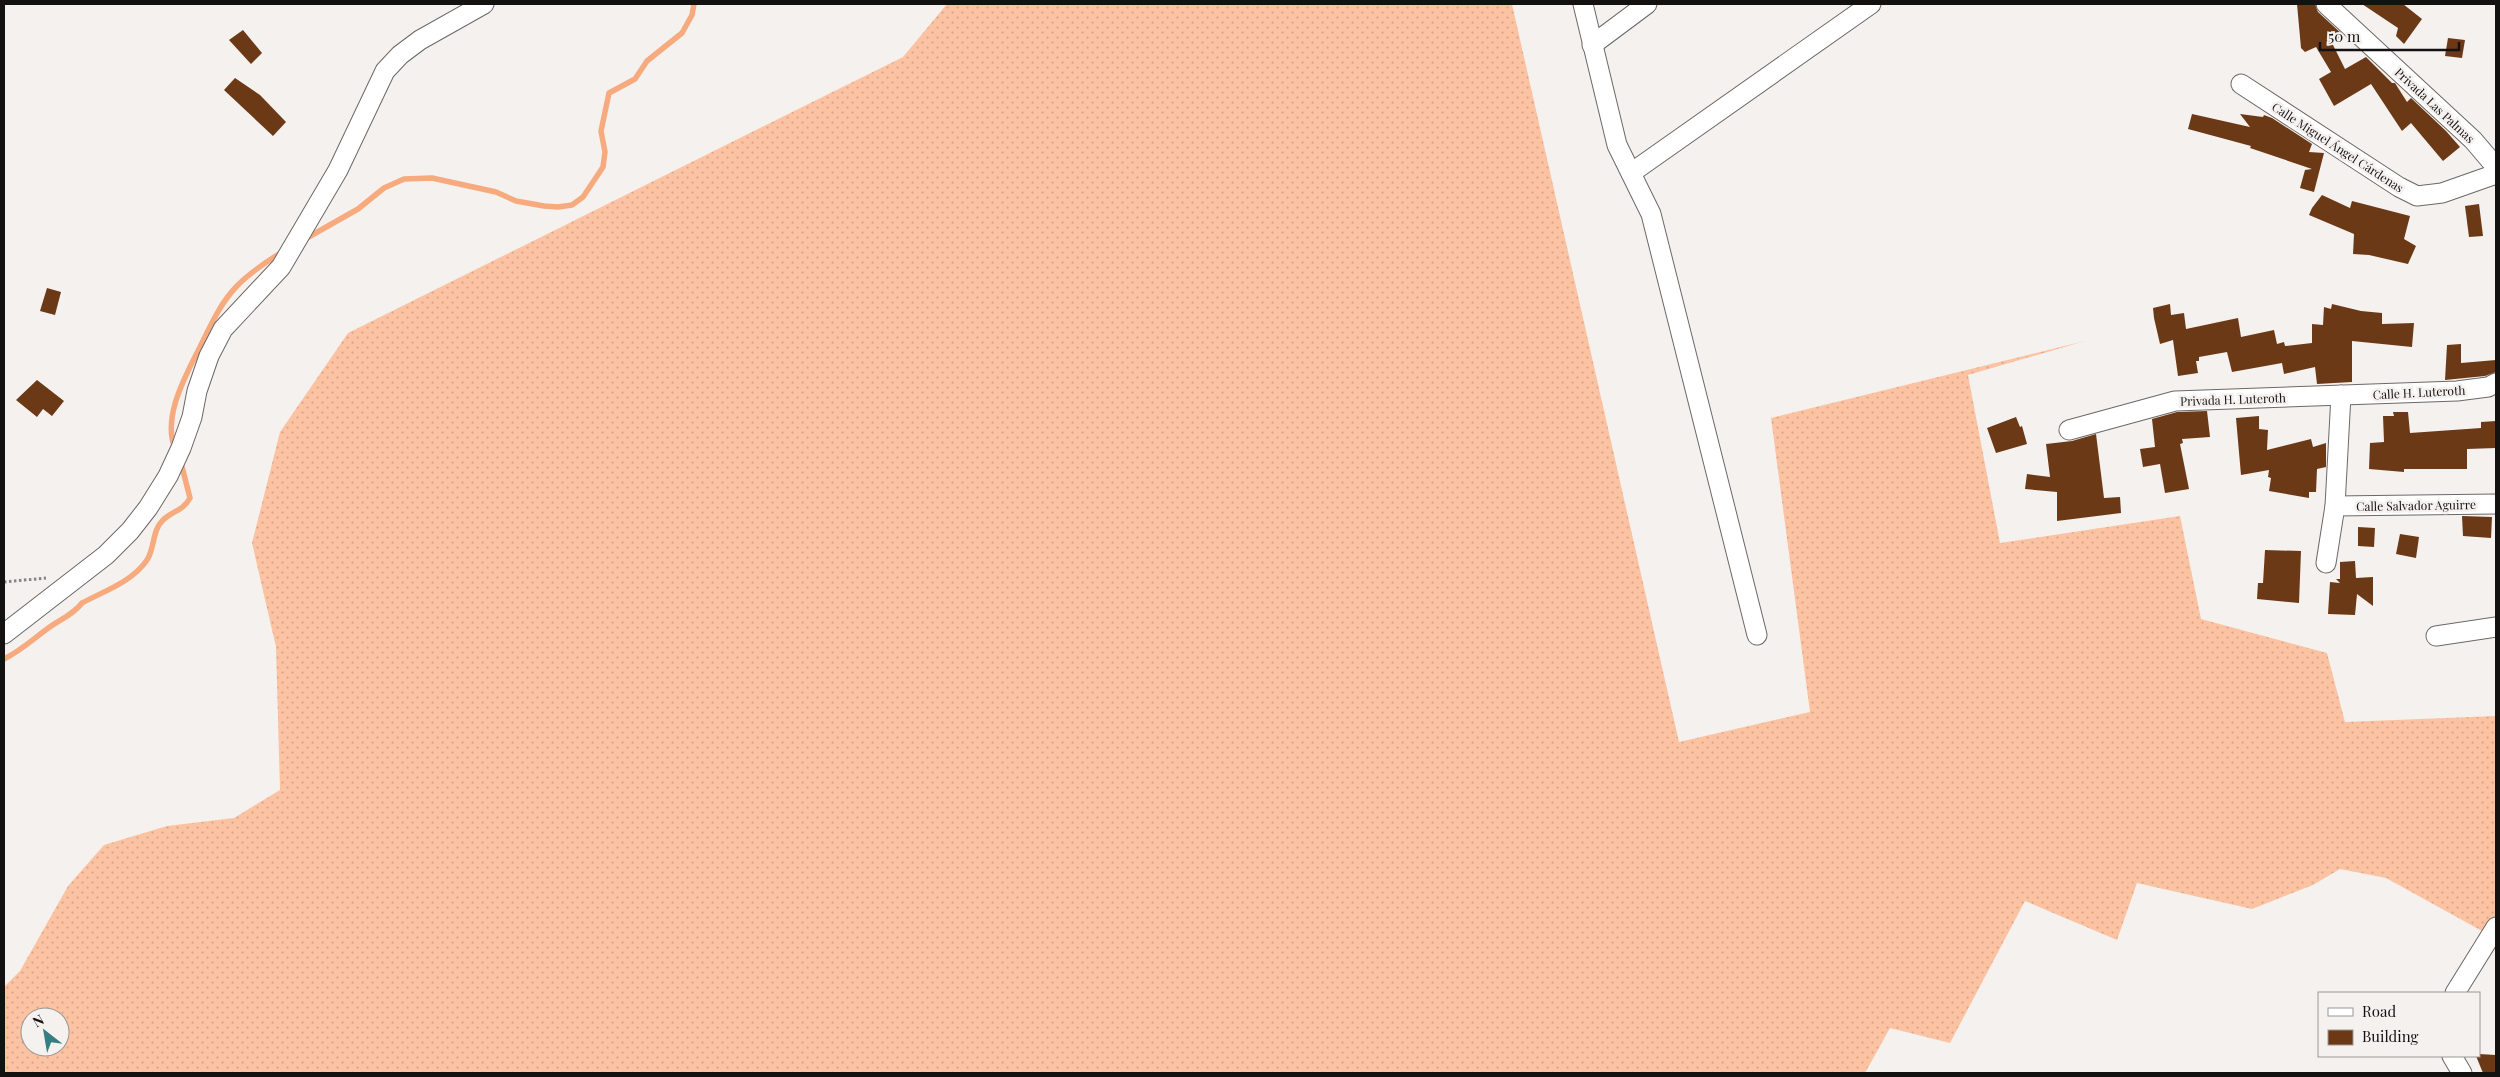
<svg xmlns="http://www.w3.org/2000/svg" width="2500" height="1077" font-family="'Playfair Display',serif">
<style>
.grass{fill:url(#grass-dots);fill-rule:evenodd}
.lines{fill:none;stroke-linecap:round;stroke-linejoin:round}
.stream{stroke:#f6aa7d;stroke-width:5.5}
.building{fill:#6c3916}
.minor-casing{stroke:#6c6866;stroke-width:21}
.path{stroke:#878583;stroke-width:3;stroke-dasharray:2.5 2.5;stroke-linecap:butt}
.minor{stroke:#fff;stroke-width:19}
.labels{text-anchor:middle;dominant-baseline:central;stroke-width:5;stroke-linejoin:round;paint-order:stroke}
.street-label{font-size:12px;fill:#131211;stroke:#f5f1ef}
</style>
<defs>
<pattern id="grass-dots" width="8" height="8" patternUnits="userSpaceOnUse" patternTransform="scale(1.25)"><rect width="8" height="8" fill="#fcc3a2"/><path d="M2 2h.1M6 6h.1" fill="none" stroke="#d7a68a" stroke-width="1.8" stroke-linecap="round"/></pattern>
</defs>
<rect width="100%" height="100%" fill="#f5f1ef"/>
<!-- grass -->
<path class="grass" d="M947,4H1512L1679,742L1810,712L1771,418L2085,341L1968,375L2000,543L2180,516L2201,619L2327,653L2345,722L2496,716V927L2491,936L2386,878L2340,869L2313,885L2252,909L2137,883L2117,940L2025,901L1950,1043L1890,1028L1865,1073H4V987L20,971L68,886L104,845L167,826L234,818L280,790L276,647L252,543L280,432L348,333L903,57ZM30,1017H60V1047H30Z"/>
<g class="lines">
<!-- stream -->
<g class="stream">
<polyline points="305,239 358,209 384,188 404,179 432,178 496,192 516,201 544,206 558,207 572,205 583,197 603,167 605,152 601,131 609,93 635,79 647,61 682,33 692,15 694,4"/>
<path d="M176,451C161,419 185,377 199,349C210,327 219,305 236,287C249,273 266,262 282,252"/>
<path d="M4,659C20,651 32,640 47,629C59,620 73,615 82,603C104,591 132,582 147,560C155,548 152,530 163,520C172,511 183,511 190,498L180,459"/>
</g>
</g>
<!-- building -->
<g class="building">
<polygon points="2297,4 2315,4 2318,12 2343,35 2332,43 2345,69 2366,57 2392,83 2395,83 2407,102 2411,98 2446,131 2460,147 2443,161 2411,123 2402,131 2371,84 2334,106 2319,79 2331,72 2316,47 2305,52 2301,48"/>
<polygon points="2362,4 2403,4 2422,19 2404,44 2396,36 2398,28"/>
<polygon points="243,30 262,53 251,64 229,40"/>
<polygon points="2448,38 2465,40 2462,58 2445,56"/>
<polygon points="235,78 260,95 286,122 273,136 224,90"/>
<polygon points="2192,114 2250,127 2240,114 2263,117 2264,115 2272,118 2312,144 2309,152 2324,153 2314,192 2300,188 2305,170 2312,169 2250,148 2251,146 2188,129"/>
<polygon points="2322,195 2350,208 2352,201 2410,216 2404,239 2416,246 2408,264 2369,255 2353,254 2354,234 2309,215 2312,208"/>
<polygon points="2479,204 2483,236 2469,237 2465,206"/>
<polygon points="47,288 61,292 55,315 40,311"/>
<polygon points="2170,304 2171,315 2184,313 2186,329 2238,318 2241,337 2274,330 2277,344 2284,342 2285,346 2312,343 2312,324 2323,325 2324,307 2331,309 2332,304 2361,311 2382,313 2382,324 2414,323 2412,347 2352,341 2352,382 2317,384 2315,367 2284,374 2282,363 2232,372 2227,352 2199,357 2199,361 2196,361 2198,373 2178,376 2173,340 2160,344 2154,318 2153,308"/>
<polygon points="2461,344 2461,363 2496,360 2496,372 2485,376 2445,380 2447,345"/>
<polygon points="37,380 64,401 52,416 43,409 37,417 16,400"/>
<polygon points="2207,411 2210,437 2182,439 2183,443 2180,444 2189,489 2165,493 2160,464 2143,467 2140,449 2155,447 2152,419 2177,412"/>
<polygon points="2393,412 2408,412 2410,433 2481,428 2481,422 2496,421 2496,448 2467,449 2467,469 2404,469 2404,472 2369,469 2370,443 2384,442 2383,416 2394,416"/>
<polygon points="2259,416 2259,429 2268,430 2267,450 2311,439 2313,447 2326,443 2326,467 2317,469 2316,492 2309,492 2309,498 2269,491 2271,478 2268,477 2269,470 2241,475 2236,418"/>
<polygon points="2016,417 2020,427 2022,426 2027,444 1996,453 1987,428"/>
<polygon points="2096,434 2104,498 2120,497 2121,513 2057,521 2057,492 2025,489 2027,474 2050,477 2046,444 2072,441"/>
<polygon points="2462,516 2492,517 2491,538 2463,536"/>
<polygon points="2358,527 2375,528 2374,547 2358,546"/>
<polygon points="2400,534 2419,537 2416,558 2396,554"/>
<polygon points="2265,550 2301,551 2299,603 2257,599 2258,583 2263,583"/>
<polygon points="2355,561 2356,578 2373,577 2373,606 2357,594 2355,615 2328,614 2330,582 2340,583 2336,579 2340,579 2340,562"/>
<polygon points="2479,1054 2496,1055 2496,1073 2483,1073 2476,1056"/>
</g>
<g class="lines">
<!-- minor casing -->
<g class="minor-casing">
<g id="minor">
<polyline points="1583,4 1617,145 1651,214 1757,635"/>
<polyline points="2326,4 2473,140 2496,167"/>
<polyline points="1592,45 1647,4"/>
<polyline points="2241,84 2399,187 2417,196 2442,193 2496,174"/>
<polyline points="1631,173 1871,4"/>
<polyline points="2069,430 2175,401 2457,391 2488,387 2496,383"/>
<polyline points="2335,506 2496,504"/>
<polyline points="2326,563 2335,506 2341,395"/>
<polyline points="4,634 106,555 130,531 148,508 168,476 181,448 192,417 197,391 209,356 223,329 281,267 338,170 385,71 400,55 420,40 484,4"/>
<polyline points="2436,636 2496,627"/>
<polyline points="2455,993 2496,927"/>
<polyline points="2452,1056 2462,1073"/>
</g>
</g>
<!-- path -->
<polyline class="path" points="4,582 46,578"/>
<!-- minor -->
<use href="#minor" class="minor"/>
</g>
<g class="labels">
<!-- street labels -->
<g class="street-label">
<text transform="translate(2435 105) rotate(43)">Privada Las Palmas</text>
<text transform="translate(2338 147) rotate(33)">Calle Miguel Ángel Cárdenas</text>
<text transform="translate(2419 392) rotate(-3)">Calle H. Luteroth</text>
<text transform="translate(2233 399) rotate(-2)">Privada H. Luteroth</text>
<text transform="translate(2416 505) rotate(-1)">Calle Salvador Aguirre</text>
</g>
</g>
<!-- border -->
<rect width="2500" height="1077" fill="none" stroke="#131211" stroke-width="10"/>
<!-- legend -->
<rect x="2318" y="992" width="162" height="65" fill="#f5f1ef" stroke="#9b9896"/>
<rect x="2328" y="1008" width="25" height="8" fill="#ffffff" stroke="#9b9896"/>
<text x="2362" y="1017" font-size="15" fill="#131211">Road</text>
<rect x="2328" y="1030" width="25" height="15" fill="#6c3916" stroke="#9b9896"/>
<text x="2362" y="1042" font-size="15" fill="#131211">Building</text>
<!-- north arrow -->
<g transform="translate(45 1032) rotate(329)"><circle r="24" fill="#f5f1ef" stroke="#9b9896"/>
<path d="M0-4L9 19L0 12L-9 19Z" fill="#357e81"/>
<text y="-8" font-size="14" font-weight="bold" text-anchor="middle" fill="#131211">N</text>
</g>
<!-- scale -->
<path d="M2320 42v8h139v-8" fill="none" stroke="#131211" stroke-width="2.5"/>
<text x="2328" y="42" font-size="15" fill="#131211" stroke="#f5f1ef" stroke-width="4" paint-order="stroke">50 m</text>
</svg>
